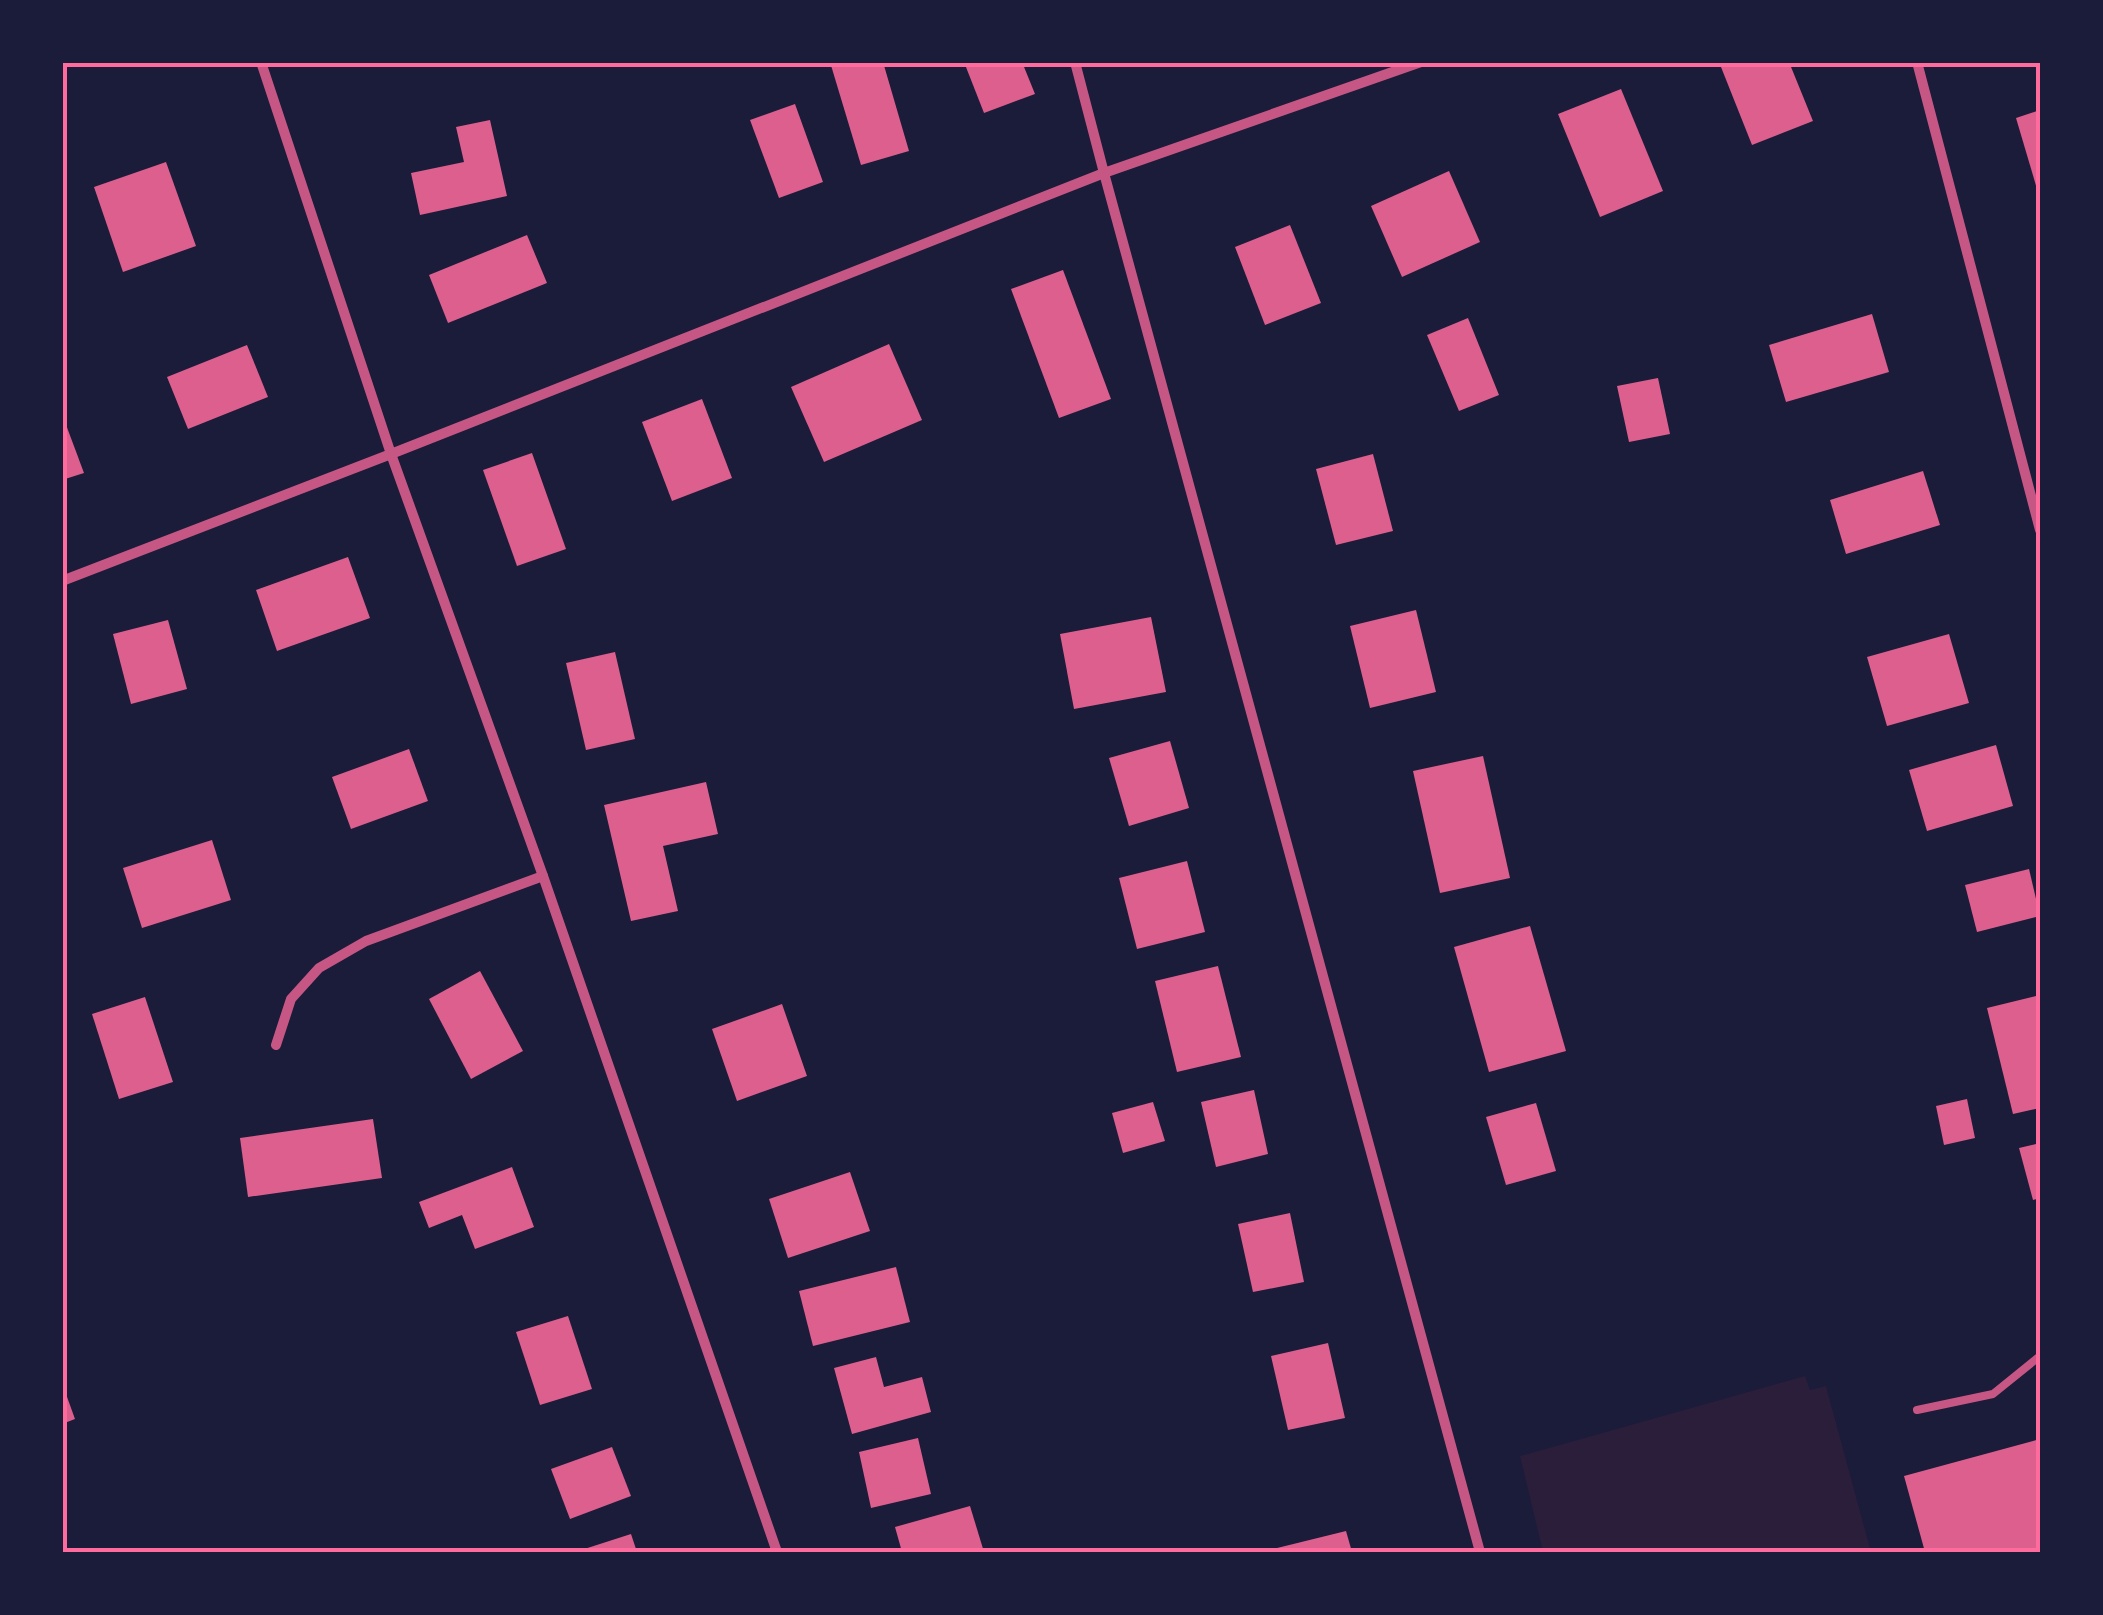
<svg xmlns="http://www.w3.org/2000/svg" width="2103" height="1615" font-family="'Source Serif 4',serif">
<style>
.green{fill:#2a1e3b}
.building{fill:#dd5f8e}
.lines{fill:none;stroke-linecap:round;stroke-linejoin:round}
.service{stroke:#c65784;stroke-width:8}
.minor{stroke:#c65784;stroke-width:10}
.neatline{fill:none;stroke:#ff6b9d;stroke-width:4}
</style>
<rect width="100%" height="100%" fill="#1b1b3a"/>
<!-- green -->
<polygon class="green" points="1805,1376 1810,1390 1826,1386 1871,1552 1543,1552 1520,1456"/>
<!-- building -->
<g class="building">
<polygon points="830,62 883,62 909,151 861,165"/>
<polygon points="964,62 1022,62 1035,94 984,113"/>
<polygon points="1719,62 1789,62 1813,121 1752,145"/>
<polygon points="1621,89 1663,191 1600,217 1558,114"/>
<polygon points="795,104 823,182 779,198 750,120"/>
<polygon points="2040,110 2040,188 2037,189 2016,118"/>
<polygon points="490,120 507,196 420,215 411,173 464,162 456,127"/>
<polygon points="166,162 196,246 123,272 94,187"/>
<polygon points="1449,171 1480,242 1402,277 1371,206"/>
<polygon points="1290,225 1321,303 1265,325 1235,247"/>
<polygon points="527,235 547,283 448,323 429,275"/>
<polygon points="1063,270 1111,399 1059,418 1011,289"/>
<polygon points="1872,314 1889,372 1786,402 1769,345"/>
<polygon points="1468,318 1499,395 1459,411 1427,335"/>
<polygon points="889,344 922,420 824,462 791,387"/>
<polygon points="247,345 268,397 188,429 167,377"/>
<polygon points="1658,378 1670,434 1629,442 1617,386"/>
<polygon points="702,399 732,478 672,501 642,422"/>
<polygon points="62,414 84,473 62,480"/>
<polygon points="532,453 566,549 517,566 483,470"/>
<polygon points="1373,454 1393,531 1336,545 1316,469"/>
<polygon points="1923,471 1940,525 1846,554 1830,500"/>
<polygon points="348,557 370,618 277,651 256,590"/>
<polygon points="1416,610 1436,692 1370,708 1350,626"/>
<polygon points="1151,617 1166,692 1074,709 1060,634"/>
<polygon points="168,620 187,689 131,704 113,634"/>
<polygon points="1949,634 1969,703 1887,726 1867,657"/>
<polygon points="615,652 635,739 586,750 566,663"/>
<polygon points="1170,741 1189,808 1129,826 1109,758"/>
<polygon points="1996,745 2013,806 1927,831 1909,770"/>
<polygon points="409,749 428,801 351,829 332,777"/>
<polygon points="1483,756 1510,878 1440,893 1413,771"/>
<polygon points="706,782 718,834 663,846 678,911 631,921 604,805"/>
<polygon points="212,840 231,900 142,928 123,868"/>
<polygon points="1187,861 1205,932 1137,949 1119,878"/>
<polygon points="2029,869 2040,916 1977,932 1965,885"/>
<polygon points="1530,926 1566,1051 1489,1072 1454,947"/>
<polygon points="1218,966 1241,1057 1177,1072 1155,981"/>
<polygon points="480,971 523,1051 471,1079 429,999"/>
<polygon points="2040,995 2040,1108 2013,1114 1987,1008"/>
<polygon points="145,997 173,1082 119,1099 92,1014"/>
<polygon points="782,1004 807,1076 737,1101 712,1029"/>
<polygon points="1254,1090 1268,1154 1216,1167 1201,1102"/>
<polygon points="1967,1099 1975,1138 1944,1145 1936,1106"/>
<polygon points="1153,1102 1165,1141 1123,1153 1112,1113"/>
<polygon points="1536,1103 1556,1171 1506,1185 1486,1117"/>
<polygon points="373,1119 382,1178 248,1197 240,1138"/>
<polygon points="2040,1143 2040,1198 2033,1200 2019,1148"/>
<polygon points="512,1167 534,1227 475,1249 462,1215 429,1228 419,1202"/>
<polygon points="850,1172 870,1231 788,1258 769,1199"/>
<polygon points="1290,1213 1304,1282 1253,1292 1238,1224"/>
<polygon points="896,1267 910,1322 813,1346 799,1291"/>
<polygon points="568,1316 592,1389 540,1405 516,1332"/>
<polygon points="1328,1343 1345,1418 1288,1430 1271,1356"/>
<polygon points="876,1357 884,1387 922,1377 931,1412 852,1434 834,1368"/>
<polygon points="62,1383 75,1419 62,1424"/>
<polygon points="918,1438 931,1494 871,1508 859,1452"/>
<polygon points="2040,1439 2040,1552 1925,1552 1904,1476"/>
<polygon points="612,1447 631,1496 570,1519 551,1469"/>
<polygon points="970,1506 984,1552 902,1552 895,1527"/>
<polygon points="1346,1531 1352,1552 1266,1552 1265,1551"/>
<polygon points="631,1534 637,1552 575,1552"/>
</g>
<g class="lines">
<!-- service -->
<polyline class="service" points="1917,1410 1993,1394 2040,1356"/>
<!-- minor -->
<g class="minor">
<polyline points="261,62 391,454 543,876 777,1552"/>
<polyline points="1075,62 1104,173 1480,1552"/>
<polyline points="1917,62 2040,530"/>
<polyline points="62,581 391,454 1104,173 1421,62"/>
<polyline points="276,1045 291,999 319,968 366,941 543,876"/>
</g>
</g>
<!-- border -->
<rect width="2103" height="1615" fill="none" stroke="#1b1b3a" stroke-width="130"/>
<rect x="65" y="65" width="1973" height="1485" class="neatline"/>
</svg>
